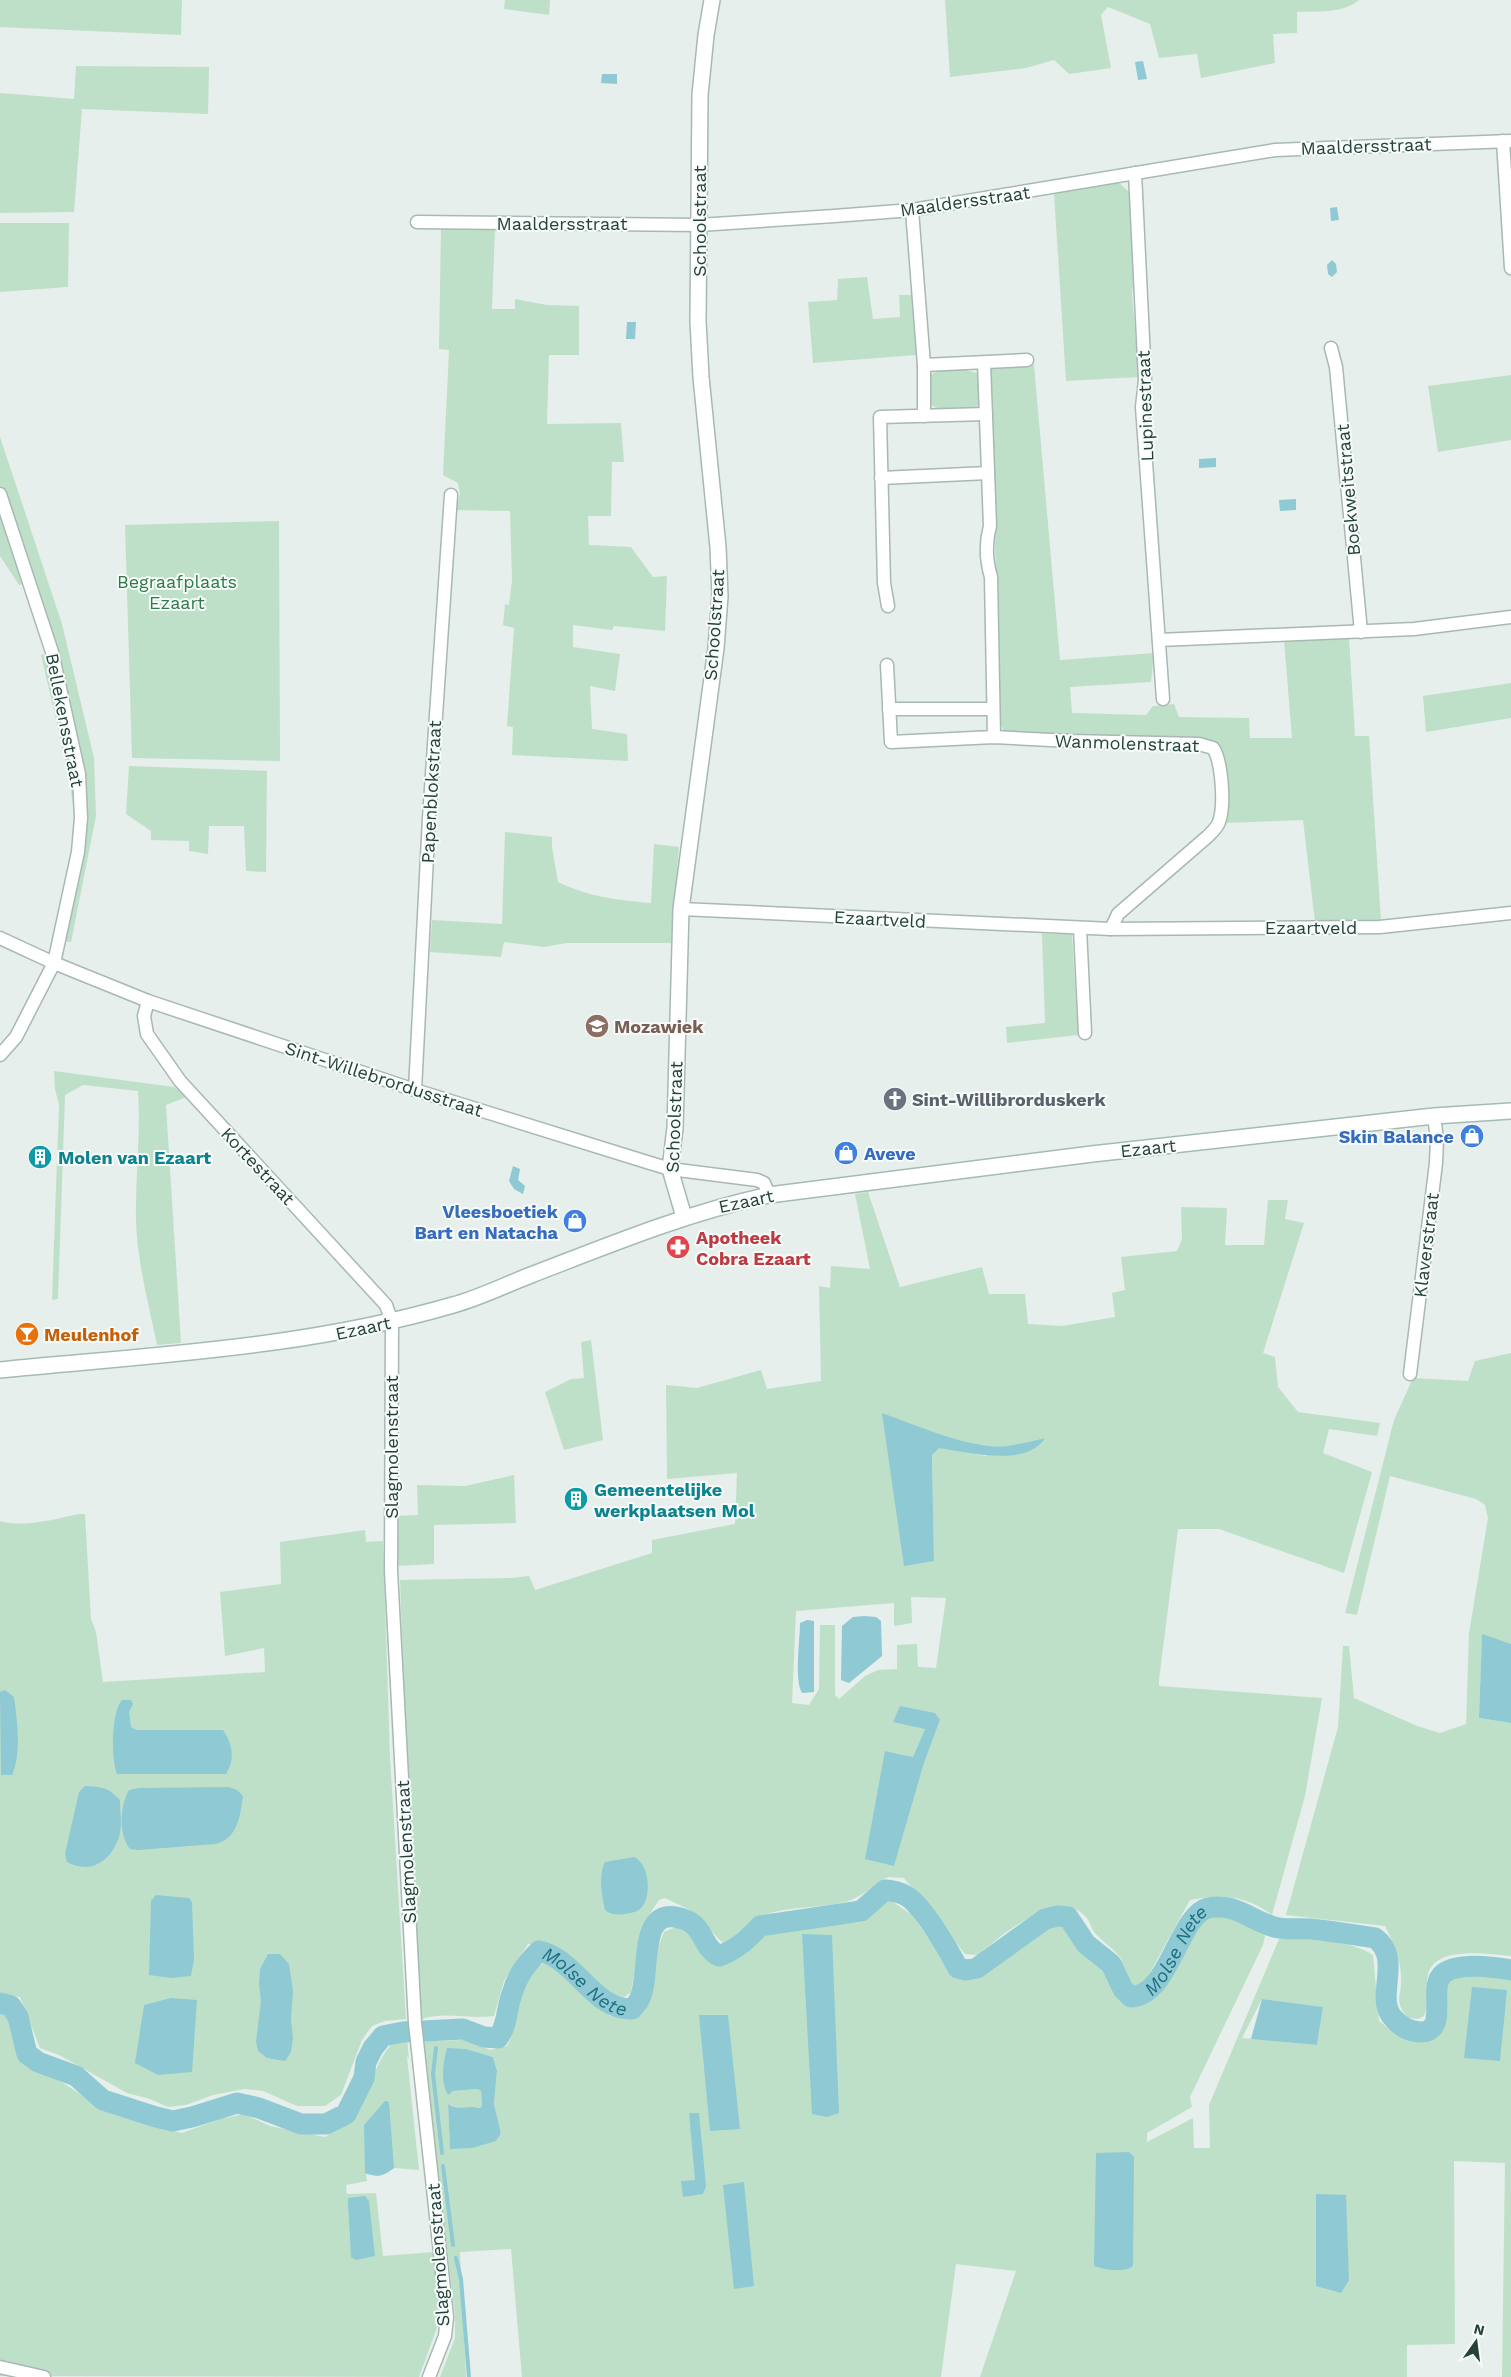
<svg xmlns="http://www.w3.org/2000/svg" width="1511" height="2377" font-family="'Work Sans',sans-serif">
<style>
.green{fill:#bfe0c8;fill-rule:evenodd}
.water{fill:#8ec9d4}
.lines{fill:none;stroke-linecap:round;stroke-linejoin:round}
.stream{stroke:#8ec9d4;stroke-width:4}
.river{stroke:#8ec9d4;stroke-width:21}
.minor-casing{stroke:#a8b8b2;stroke-width:15}
.tertiary-casing{stroke:#a8b8b2;stroke-width:18}
.secondary-casing{stroke:#a4bbb3;stroke-width:18}
.minor{stroke:#fff;stroke-width:12}
.tertiary{stroke:#fff;stroke-width:15}
.secondary{stroke:#fff;stroke-width:15}
.labels{text-anchor:middle;dominant-baseline:central;stroke-width:4;stroke-linejoin:round;paint-order:stroke}
.street-label{font-size:18px;fill:#24423a;stroke:#f7fbf9}
.park-label{font-size:18px;fill:#2d7a4b;stroke:#f7fbf9}
.education-label{font-size:18px;font-weight:bold;fill:#785e54;stroke:#f7fbf9;text-anchor:start}
.worship-label{font-size:18px;font-weight:bold;fill:#5b616d;stroke:#f7fbf9;text-anchor:start}
.shop-label{font-size:18px;font-weight:bold;fill:#366cbe;stroke:#f7fbf9;text-anchor:end}
.culture-label{font-size:18px;font-weight:bold;fill:#0d838f;stroke:#f7fbf9;text-anchor:start}
.health-label{font-size:18px;font-weight:bold;fill:#be3a42;stroke:#f7fbf9;text-anchor:start}
.food-label{font-size:18px;font-weight:bold;fill:#c56008;stroke:#f7fbf9;text-anchor:start}
.water-label{font-size:19px;font-style:italic;fill:#1c6f80;stroke:#f7fbf9}
</style>
<rect width="100%" height="100%" fill="#e6efeb"/>
<!-- green -->
<g class="green">
<polygon points="0,0 182,0 181,35 0,27"/>
<polygon points="505,0 550,0 549,15 504,9"/>
<path d="M945,0H1359C1342,14 1317,11 1297,12V33L1273,34L1275,63L1201,78L1197,54L1159,58L1150,24L1108,7L1101,15L1111,68L1069,74L1054,60L1026,68L950,77Z"/>
<polygon points="76,66 209,67 208,114 82,109 74,212 0,213 0,93 74,99"/>
<polygon points="1119,183 1129,192 1134,277 1132,294 1139,377 1066,381 1054,193"/>
<polygon points="0,223 69,223 68,287 0,292"/>
<polygon points="441,227 495,228 492,309 515,309 515,299 547,305 579,306 579,355 549,355 547,424 621,423 624,462 612,462 611,516 588,516 589,545 631,547 653,577 667,576 665,631 614,626 612,630 573,625 573,647 620,654 615,691 590,686 592,729 627,734 628,761 512,755 513,727 507,726 514,628 503,625 505,604 509,605 512,580 510,511 454,510 460,495 458,483 443,475 449,350 439,349"/>
<polygon points="867,277 873,319 900,317 899,295 913,295 916,355 813,363 808,302 837,300 838,279"/>
<polygon points="1034,365 1060,660 1154,653 1151,682 1070,687 1072,713 1146,715 1153,706 1174,704 1179,717 1249,718 1250,738 1292,738 1284,640 1349,637 1355,736 1369,736 1381,921 1315,922 1303,820 1226,823 1229,805 1224,754 1208,739 1073,737 1004,732 1001,724 989,368"/>
<path d="M966,370L977,373C981,381 983,397 978,405C971,414 938,412 930,404L928,384L931,374L938,371Z"/>
<polygon points="1511,375 1511,440 1438,452 1428,386"/>
<polygon points="0,437 62,624 94,758 96,816 71,942 64,941 86,813 74,813 69,775 41,655 47,654 24,584 19,585 0,556"/>
<polygon points="279,521 280,761 132,758 125,525"/>
<polygon points="1511,683 1511,718 1426,732 1423,696"/>
<polygon points="129,766 267,771 266,872 246,871 244,826 209,826 208,854 189,851 189,841 151,840 151,831 126,814"/>
<path d="M505,832L552,837V847L558,882C590,897 616,900 651,903L654,844L679,847L671,943H566L544,947L504,942L501,957L430,952L432,920L502,924Z"/>
<polygon points="1042,934 1072,934 1078,1035 1007,1043 1006,1027 1045,1023"/>
<path d="M54,1071L174,1087L189,1096L166,1105L181,1343L157,1345C149,1306 137,1260 136,1221C135,1178 141,1134 138,1091L83,1085L65,1095L58,1299L52,1300L59,1105L55,1089Z"/>
<path d="M868,1192L900,1287L982,1267L989,1294H1025L1028,1324L1062,1326L1115,1317L1112,1293L1125,1290L1121,1257L1177,1251L1182,1239L1181,1207L1227,1208L1225,1245H1264L1268,1200H1288L1285,1219L1304,1223L1263,1353L1275,1357L1278,1387L1298,1412L1380,1423L1377,1436L1329,1429L1323,1453L1372,1472L1344,1573L1219,1529H1178L1159,1680V1686L1322,1698L1305,1796L1272,1915C1245,1895 1222,1894 1190,1900L1148,1976L1137,1987H1132C1126,1980 1123,1975 1121,1967C1121,1964 1122,1961 1121,1959C1115,1949 1101,1941 1094,1932C1091,1928 1090,1922 1087,1918C1060,1885 1000,1936 978,1955L965,1954L904,1878L888,1877C873,1885 863,1897 845,1902C819,1908 790,1906 764,1915C747,1921 738,1936 723,1943L690,1910L665,1898L659,1900L649,1915L642,1932L631,1992L618,2002C595,1987 580,1962 559,1948C550,1943 538,1944 528,1944L504,1981L494,2016C470,2020 446,2011 422,2019L408,1799L400,1580L512,1578L529,1576L535,1590L652,1553V1540L735,1524L737,1473L667,1479L666,1385L697,1388L761,1370L767,1389L821,1381L819,1286L830,1288L831,1266L870,1269L855,1194ZM883,1414C918,1426 968,1450 1006,1446C1019,1445 1032,1441 1044,1438L985,1456L939,1447L932,1455L934,1560ZM911,1597L946,1598L936,1668L918,1667L917,1644L897,1645V1669L878,1670L865,1676L839,1699L835,1695V1625H820L819,1689L809,1705L792,1703L796,1611L894,1603V1626L912,1623ZM940,1720L924,1763L894,1865L885,1751L913,1757L925,1729Z"/>
<polygon points="591,1340 603,1440 564,1450 545,1392 571,1379 584,1378 581,1342"/>
<path d="M1511,1353V1644L1482,1635L1479,1718L1511,1723V1956C1490,1954 1439,1946 1429,1971C1424,1985 1431,2001 1424,2016L1418,2019L1408,2018C1393,2001 1402,1997 1401,1978C1401,1959 1393,1942 1385,1926L1286,1915L1338,1727L1343,1646H1349L1354,1698L1417,1726L1440,1733L1466,1724L1469,1633L1488,1518L1485,1505L1476,1499L1390,1476L1357,1615L1345,1613L1394,1420L1413,1378L1468,1381L1475,1361Z"/>
<polygon points="514,1475 516,1523 434,1525 434,1564 396,1566 395,1516 418,1515 417,1485 465,1486"/>
<path d="M79,1514H85L91,1619L96,1632L103,1682L265,1672L264,1648L225,1656L220,1592L281,1584L280,1542L365,1530L366,1542L383,1541L390,1757L406,2019L385,2021L372,2026L362,2040L341,2095L325,2106H297L263,2091L245,2089L213,2095L186,2105L168,2107L150,2099L127,2093L59,2055L40,2048L20,1997L11,1996L0,1999V1521C26,1528 54,1519 79,1514Z"/>
<path d="M890,1900L912,1915L957,1979H965L980,1975L1015,1953L1026,1940L1055,1924L1065,1926L1081,1951L1103,1969L1124,2000L1131,2003H1143L1154,1994L1199,1918C1222,1904 1251,1915 1265,1936L1263,1945L1190,2097L1192,2107L1147,2133V2142L1193,2118L1194,2148H1210L1209,2105L1279,1939C1305,1938 1351,1940 1373,1955L1379,2021C1402,2039 1409,2048 1438,2033L1442,1987C1466,1965 1481,1972 1511,1978V2377H1502L1505,2163L1454,2161L1455,2344L1407,2345V2377H980L1016,2271L956,2264L941,2377H522L511,2249L460,2252L466,2377H440L455,2338V2316L423,2041L466,2040L490,2050L507,2046C521,2022 514,1977 544,1963L560,1972L610,2016L628,2017L644,2008L652,1992L654,1958L664,1932L676,1927L690,1930C701,1947 696,1959 719,1966L763,1935L779,1930L862,1922L881,1901ZM1262,1999L1323,2007L1317,2045L1242,2038ZM466,2049L493,2057L497,2071L494,2104L501,2134L450,2148L448,2104C458,2110 468,2105 480,2108L482,2106L481,2091L477,2089L453,2091L448,2094Z"/>
<path d="M0,2012L6,2013L22,2063L28,2068L57,2079L102,2108L145,2124L182,2133L220,2119L244,2114L270,2126L325,2137C337,2129 347,2124 355,2112C374,2086 373,2059 400,2036L407,2037L409,2059L407,2056L419,2170L394,2168C384,2176 378,2178 366,2173L367,2181L346,2185L347,2194L376,2193L383,2256L434,2252L437,2276L438,2325L419,2377L0,2376Z"/>
</g>
<!-- water -->
<g class="water">
<polygon points="1143,61 1147,79 1138,80 1135,62"/>
<polygon points="602,74 617,74 617,84 601,83"/>
<polygon points="1337,207 1339,220 1331,221 1330,208"/>
<polygon points="1332,260 1336,264 1337,272 1332,277 1328,274 1327,265"/>
<polygon points="627,322 636,322 635,339 626,339"/>
<polygon points="1216,458 1216,467 1199,468 1199,459"/>
<polygon points="1296,499 1296,510 1280,511 1279,500"/>
<polygon points="513,1166 520,1169 518,1180 525,1186 523,1194 514,1189 509,1181"/>
<path d="M882,1413C917,1425 971,1450 1007,1446C1020,1444 1032,1441 1045,1438C1026,1468 968,1452 939,1448L932,1455L934,1561L904,1566Z"/>
<polygon points="864,1616 876,1617 881,1621 882,1656 849,1683 841,1680 842,1626 853,1617"/>
<path d="M807,1620L814,1621V1692L802,1693C794,1679 800,1641 800,1623Z"/>
<polygon points="1482,1634 1511,1644 1511,1723 1479,1718"/>
<path d="M5,1690L14,1697C17,1720 22,1753 12,1775H1L0,1692Z"/>
<path d="M122,1700H131L133,1704L129,1712L131,1727L136,1730H223C232,1743 236,1759 226,1774H117C111,1759 111,1712 122,1700Z"/>
<polygon points="900,1706 935,1713 940,1720 924,1763 894,1866 865,1859 885,1751 913,1757 925,1729 893,1722"/>
<path d="M85,1786C102,1787 108,1787 120,1800C120,1811 122,1823 120,1833C114,1858 93,1876 67,1862L65,1854L79,1792Z"/>
<path d="M229,1787L237,1790L243,1796C240,1816 238,1838 216,1844L138,1850L130,1849C118,1833 120,1806 129,1790L139,1788Z"/>
<path d="M634,1857C649,1864 652,1894 642,1907C638,1912 631,1913 624,1914C617,1915 611,1915 605,1910C602,1897 598,1875 605,1862Z"/>
<polygon points="156,1895 189,1898 192,1902 194,1960 191,1976 171,1978 149,1975 151,1901"/>
<polygon points="802,1934 832,1935 839,2113 827,2117 812,2114"/>
<polygon points="268,1954 280,1954 289,1964 293,1991 291,2019 293,2039 291,2052 285,2061 267,2058 258,2051 256,2042 261,2001 259,1984 260,1969"/>
<polygon points="1472,1987 1507,1990 1500,2061 1464,2058"/>
<polygon points="171,1998 197,2000 192,2072 158,2075 135,2063 144,2005"/>
<polygon points="1262,1999 1323,2007 1317,2045 1251,2039"/>
<polygon points="699,2015 728,2015 740,2129 710,2131"/>
<path d="M447,2048L466,2049L493,2057L497,2071L494,2104L501,2133L496,2141L472,2148L450,2149L448,2104C458,2111 468,2105 480,2108L482,2106L481,2091L477,2089L453,2091L448,2095C440,2081 443,2063 447,2048Z"/>
<path d="M385,2101L389,2102L394,2168C383,2176 378,2178 365,2173L364,2125Z"/>
<polygon points="689,2113 699,2113 706,2186 703,2194 683,2197 681,2181 695,2180"/>
<path d="M1129,2152L1134,2157L1133,2266C1124,2273 1105,2270 1094,2266L1096,2153Z"/>
<polygon points="744,2182 754,2286 734,2289 723,2185"/>
<polygon points="1316,2194 1346,2195 1349,2280 1341,2293 1316,2286"/>
<polygon points="365,2196 369,2201 375,2256 356,2260 351,2257 348,2203 348,2198"/>
</g>
<g class="lines">
<!-- stream -->
<g class="stream">
<polyline points="436,2031 436,2039"/>
<polyline points="436,2048 433,2074 442,2153"/>
<polyline points="443,2166 453,2245"/>
<polyline points="456,2258 461,2279 469,2377"/>
</g>
<!-- river -->
<path class="river" id="s1" d="M0,2003L11,2006L18,2017L27,2054L38,2062L76,2076L103,2100L156,2117L173,2121L192,2117L237,2103L259,2108L301,2124H326L346,2114L364,2078L366,2062L373,2048L383,2036L403,2032L463,2029L484,2037L498,2038C508,2025 506,2009 512,1994C517,1976 526,1964 539,1951C575,1958 594,2011 632,2009C634,2006 638,2003 639,2000C653,1975 634,1900 686,1920C704,1927 703,1949 719,1956C736,1950 748,1939 760,1926L861,1911L885,1890C893,1891 901,1892 908,1897C924,1908 948,1949 958,1968L966,1970L977,1968L1045,1919L1058,1916L1068,1917L1086,1944L1111,1964L1123,1989L1131,1997C1169,1996 1179,1915 1208,1908C1231,1903 1246,1916 1266,1924C1281,1931 1294,1928 1311,1929C1332,1931 1354,1935 1375,1938C1404,1959 1373,1999 1394,2019C1401,2027 1410,2032 1421,2032C1450,2031 1427,1987 1443,1974C1457,1962 1494,1967 1511,1970"/>
<!-- minor casing -->
<g class="minor-casing">
<g id="minor">
<polyline points="1503,141 1511,268"/>
<polyline points="1135,173 1145,380 1142,407 1163,699"/>
<polyline points="912,210 924,365 924,416"/>
<polyline points="417,222 699,225 834,216 912,210 1275,150 1511,141"/>
<polyline points="1331,348 1336,367 1361,632"/>
<path d="M984,363L990,526C985,544 986,560 991,577L994,737"/>
<polyline points="924,365 1027,360"/>
<polyline points="881,478 988,473"/>
<polyline points="0,494 52,652 79,774 81,818 78,852 54,963 16,1037 0,1055"/>
<polyline points="888,606 884,583 880,417 986,414"/>
<polyline points="1159,640 1414,629 1511,617"/>
<path d="M887,665L891,742L994,737L1071,741L1199,744L1213,748C1222,761 1225,806 1219,822C1217,828 1212,832 1207,837L1118,914L1111,929"/>
<polyline points="889,709 992,709"/>
<polyline points="681,909 1111,929 1380,927 1511,913"/>
<polyline points="1080,928 1085,1033"/>
<polyline points="0,938 54,963 148,1001 415,1090 650,1163 670,1169 757,1180 764,1183 769,1195"/>
<polyline points="148,1001 144,1016 147,1034 180,1081 386,1305 392,1322 391,1571 415,2023 447,2317 445,2336 429,2377"/>
<polyline points="415,1090 429,818 451,495"/>
<polyline points="1410,1374 1436,1163 1437,1139 1434,1116"/>
<polyline points="0,2367 44,2377"/>
</g>
</g>
<!-- tertiary casing -->
<g class="tertiary-casing">
<polyline id="tertiary" points="684,1217 670,1169 675,1128 681,909 716,648 720,596 718,547 701,377 698,321 700,95 706,35 712,0"/>
</g>
<!-- secondary casing -->
<g class="secondary-casing">
<path id="secondary" d="M0,1370C152,1355 306,1348 453,1305C479,1298 505,1285 531,1275C609,1245 686,1213 769,1195L1092,1154L1434,1116L1511,1111"/>
</g>
<!-- minor -->
<use href="#minor" class="minor"/>
<!-- tertiary -->
<use href="#tertiary" class="tertiary"/>
<!-- secondary -->
<use href="#secondary" class="secondary"/>
</g>
<!-- icons -->
<defs>
<g id="school-disc" transform="scale(1.25)"><circle r="9.5" fill="#8d6e63" stroke="#f7fbf9"/><path d="M0-5L7-2L0 1L-7-2ZM-4 1L0 2.5L4 1V4Q0 6-4 4Z" fill="#fff"/></g>
<g id="church-disc" transform="scale(1.25)"><circle r="9.5" fill="#6b7280" stroke="#f7fbf9"/><path d="M-1.2-6h2.4v3.5h3.3v2.4h-3.3V6h-2.4V-.1h-3.3v-2.4h3.3Z" fill="#fff"/></g>
<g id="shop-disc" transform="scale(1.25)"><circle r="9.5" fill="#3f7fe0" stroke="#f7fbf9"/><path d="M-5-2.5h2.3a2.7 3.5 0 0 1 5.4 0H5L5.5 6h-11ZM-1.5-2.5h3a1.5 2.3 0 0 0-3 0Z" fill="#fff"/></g>
<g id="building-disc" transform="scale(1.25)"><circle r="9.5" fill="#0f9aa8" stroke="#f7fbf9"/><path d="M-4-6H4V6H1V3H-1V6H-4ZM-2.5-4.3h1.7v1.8h-1.7ZM.8-4.3h1.7v1.8H.8ZM-2.5-1h1.7V.8h-1.7ZM.8-1h1.7V.8H.8Z" fill="#fff"/></g>
<g id="pharmacy-disc" transform="scale(1.25)"><circle r="9.5" fill="#e0444e" stroke="#f7fbf9"/><path d="M-2-6h4v4h4v4h-4v4h-4v-4h-4v-4h4Z" fill="#fff"/></g>
<g id="bar-disc" transform="scale(1.25)"><circle r="9.5" fill="#e8710a" stroke="#f7fbf9"/><path d="M-6-5H6L.8 .8V4.5H3.5V6h-7V4.5H-.8V.8Z" fill="#fff"/></g>
</defs>
<g fill-rule="evenodd">
<use href="#school-disc" x="597" y="1026"/>
<use href="#church-disc" x="895" y="1099"/>
<use href="#shop-disc" x="1472" y="1136"/>
<use href="#shop-disc" x="846" y="1153"/>
<use href="#building-disc" x="40" y="1157"/>
<use href="#shop-disc" x="575" y="1221"/>
<use href="#pharmacy-disc" x="678" y="1247"/>
<use href="#bar-disc" x="27" y="1334"/>
<use href="#building-disc" x="576" y="1499"/>
</g>
<g class="labels">
<!-- street labels -->
<g class="street-label">
<text transform="translate(1366 146) rotate(-2)">Maaldersstraat</text>
<text transform="translate(965 201) rotate(-8)">Maaldersstraat</text>
<text transform="translate(699 221) rotate(-90)">Schoolstraat</text>
<text x="562" y="223">Maaldersstraat</text>
<text transform="translate(1145 406) rotate(-92)">Lupinestraat</text>
<text transform="translate(1348 490) rotate(-95)">Boekweitstraat</text>
<text transform="translate(714 625) rotate(-86)">Schoolstraat</text>
<text transform="translate(65 720) rotate(79)">Bellekensstraat</text>
<text transform="translate(1127 743) rotate(2)">Wanmolenstraat</text>
<text transform="translate(431 792) rotate(-87)">Papenblokstraat</text>
<text transform="translate(880 919) rotate(3)">Ezaartveld</text>
<text x="1311" y="927">Ezaartveld</text>
<text transform="translate(384 1079) rotate(18)">Sint-Willebrordusstraat</text>
<text transform="translate(674 1117) rotate(-88)">Schoolstraat</text>
<text transform="translate(1148 1148) rotate(-6)">Ezaart</text>
<text transform="translate(258 1166) rotate(47)">Kortestraat</text>
<text transform="translate(746 1201) rotate(-12)">Ezaart</text>
<text transform="translate(1426 1245) rotate(-83)">Klaverstraat</text>
<text transform="translate(363 1328) rotate(-12)">Ezaart</text>
<text transform="translate(391 1447) rotate(-90)">Slagmolenstraat</text>
<text transform="translate(406 1852) rotate(-93)">Slagmolenstraat</text>
<text transform="translate(438 2255) rotate(-94)">Slagmolenstraat</text>
</g>
<!-- park labels -->
<g class="park-label">
<text x="177" y="581">Begraafplaats<tspan x="177" dy="21">Ezaart</tspan></text>
</g>
<!-- education labels -->
<g class="education-label">
<text x="614" y="1026">Mozawiek</text>
</g>
<!-- worship labels -->
<g class="worship-label">
<text x="912" y="1099">Sint-Willibrorduskerk</text>
</g>
<!-- shop labels -->
<g class="shop-label">
<text x="1454" y="1136">Skin Balance</text>
<text x="864" y="1153" text-anchor="start">Aveve</text>
<text x="558" y="1211">Vleesboetiek<tspan x="558" dy="21">Bart en Natacha</tspan></text>
</g>
<!-- culture labels -->
<g class="culture-label">
<text x="58" y="1157">Molen van Ezaart</text>
<text x="594" y="1489">Gemeentelijke<tspan x="594" dy="21">werkplaatsen Mol</tspan></text>
</g>
<!-- health labels -->
<g class="health-label">
<text x="696" y="1237">Apotheek<tspan x="696" dy="21">Cobra Ezaart</tspan></text>
</g>
<!-- food labels -->
<g class="food-label">
<text x="44" y="1334">Meulenhof</text>
</g>
<!-- water labels -->
<g class="water-label">
<text stroke="none"><textPath href="#s1" startOffset="1590">Molse Nete</textPath></text>
<text stroke="none"><textPath href="#s1" startOffset="766">Molse Nete</textPath></text>
</g>
</g>
<!-- north arrow -->
<g transform="translate(1476 2342) rotate(14)" stroke="#f7fbf9" stroke-width="4" paint-order="stroke">
<path d="M0-4L9 19L0 12L-9 19Z" fill="#24423a"/>
<text y="-8" font-size="14" font-weight="bold" text-anchor="middle" fill="#24423a">N</text>
</g>
</svg>
